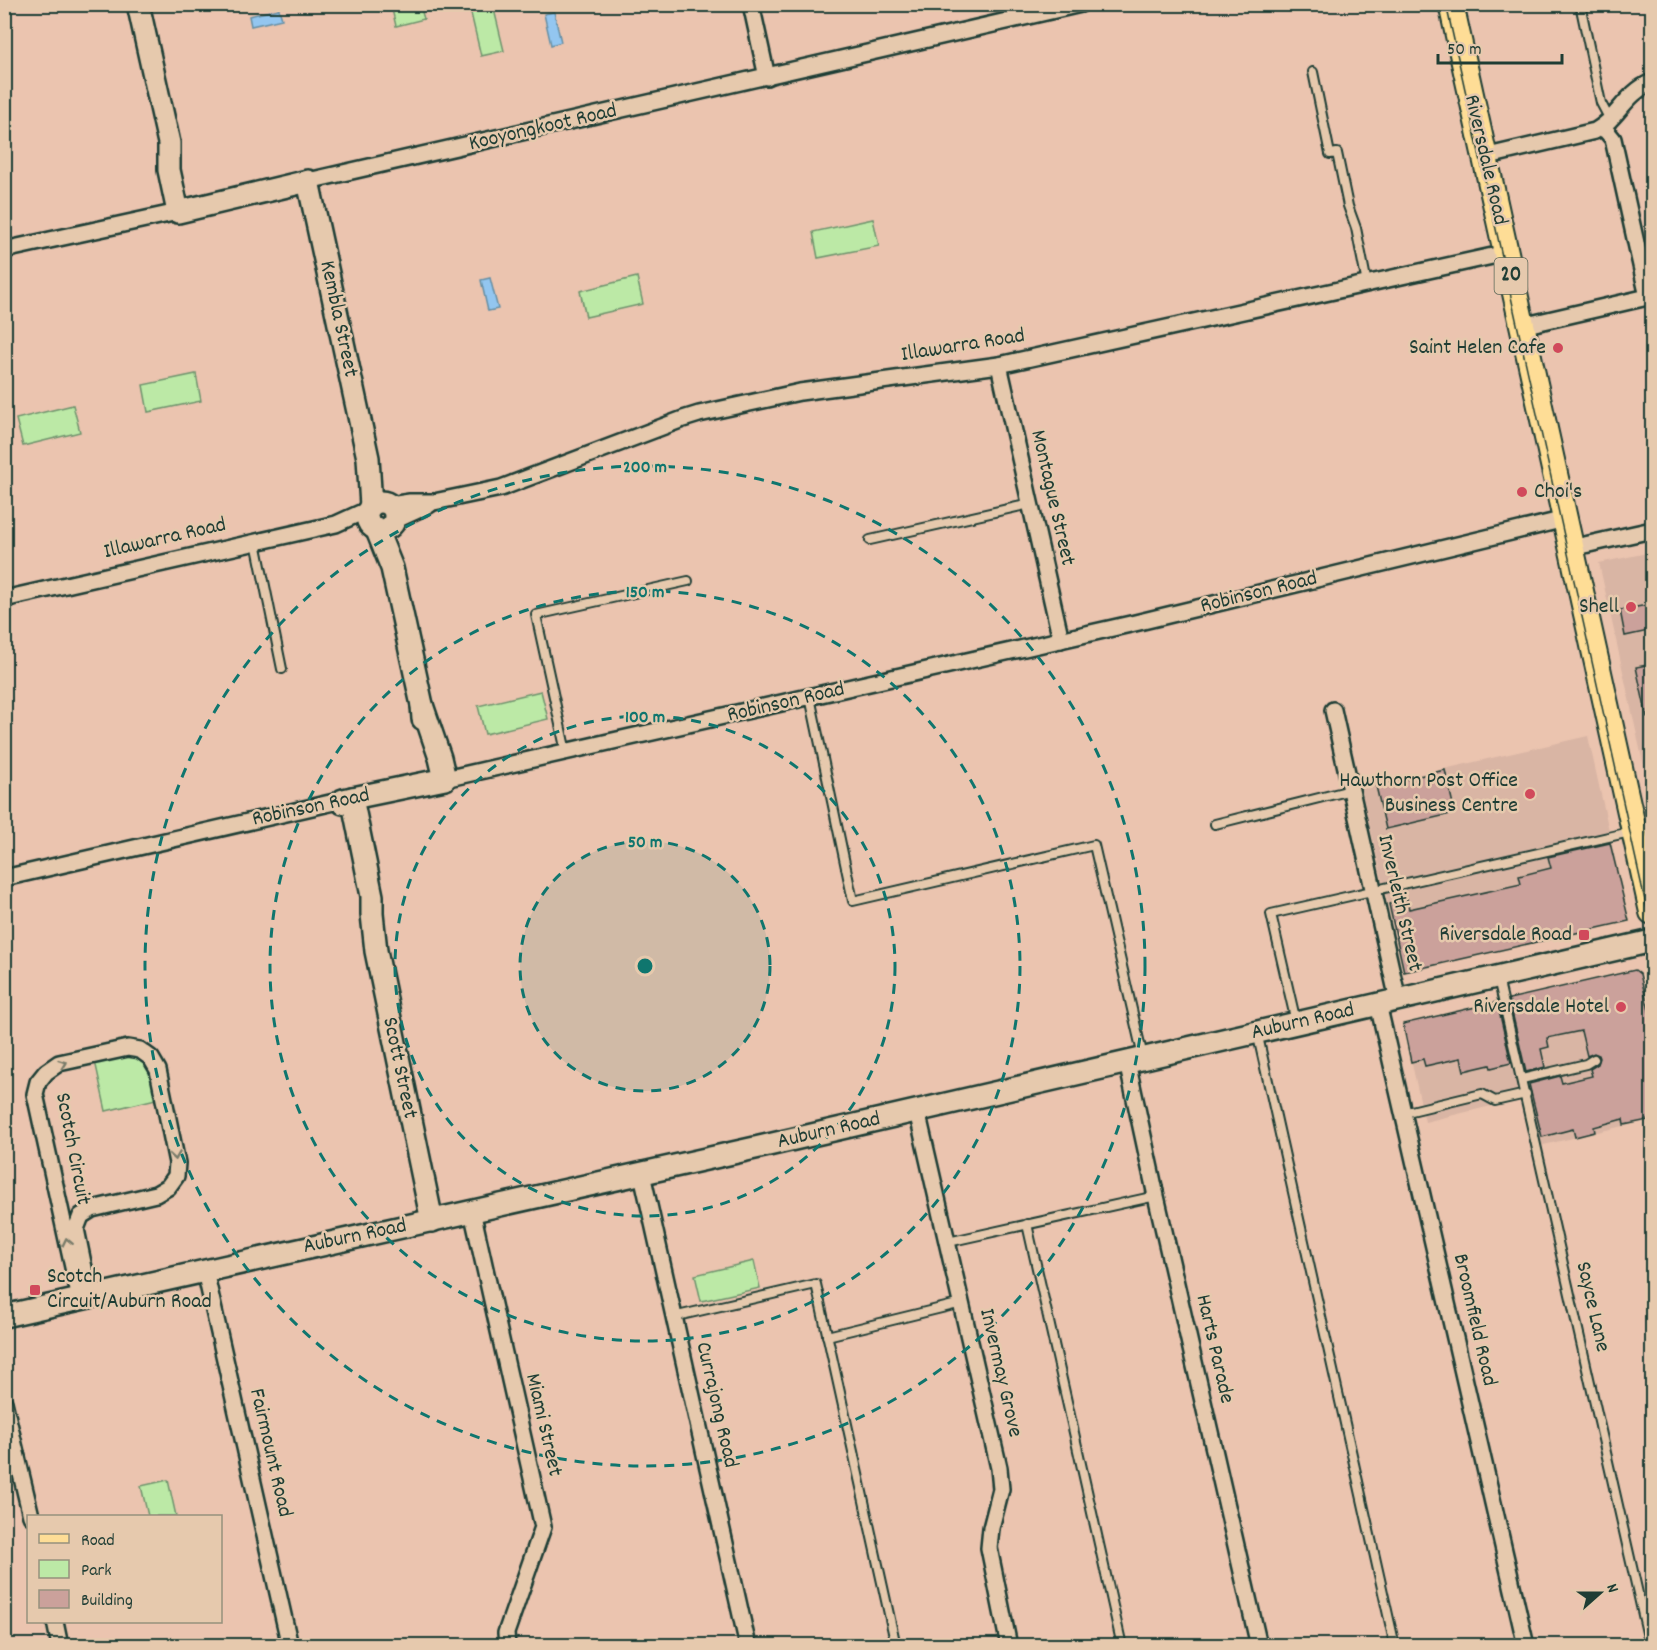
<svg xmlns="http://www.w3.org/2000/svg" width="1657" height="1650" font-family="Dekko,sans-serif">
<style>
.built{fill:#d9b5a4}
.green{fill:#bce9a6;stroke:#6e936d;stroke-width:1.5}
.water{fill:#93c6f0;stroke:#658fa5;stroke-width:1.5}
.building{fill:#cba19b;stroke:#1f3d34;stroke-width:1.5}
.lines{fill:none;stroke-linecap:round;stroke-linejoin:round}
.lane-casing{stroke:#1f3d34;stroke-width:12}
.street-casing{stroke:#1f3d34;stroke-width:20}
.secondary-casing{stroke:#1f3d34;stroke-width:26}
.primary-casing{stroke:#1f3d34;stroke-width:28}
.lane{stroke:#e6c9ad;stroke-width:8}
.street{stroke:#e6c9ad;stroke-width:15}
.secondary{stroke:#e6c9ad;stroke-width:21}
.primary{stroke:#fedd96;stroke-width:24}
.tram{stroke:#1f3d34;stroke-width:1.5}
.oneway{stroke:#797c6a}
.ring{fill:none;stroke:#0f766e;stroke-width:3;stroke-dasharray:10 8}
.poi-dot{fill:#d1495b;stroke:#e6c9ad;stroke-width:2}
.labels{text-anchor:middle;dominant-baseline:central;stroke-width:5;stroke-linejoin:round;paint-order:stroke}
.shield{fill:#e6c9ad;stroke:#5b6758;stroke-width:1.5}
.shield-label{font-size:21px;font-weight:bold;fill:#1f3d34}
.street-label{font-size:22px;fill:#1f3d34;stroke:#e6c9ad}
.poi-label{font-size:22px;fill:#1f3d34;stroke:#e6c9ad;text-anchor:end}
.centre{fill:#0f766e;stroke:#e6c9ad;stroke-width:3}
.ring-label{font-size:18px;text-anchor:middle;font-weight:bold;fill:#0f766e;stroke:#e6c9ad;stroke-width:5;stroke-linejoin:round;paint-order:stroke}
</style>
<rect width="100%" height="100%" fill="#ebc4af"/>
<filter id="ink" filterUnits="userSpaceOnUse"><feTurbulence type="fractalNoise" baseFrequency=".0167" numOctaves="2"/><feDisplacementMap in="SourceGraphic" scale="12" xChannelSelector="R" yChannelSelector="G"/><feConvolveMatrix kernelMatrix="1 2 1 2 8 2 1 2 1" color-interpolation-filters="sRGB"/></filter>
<g filter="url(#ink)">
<!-- built -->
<g class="built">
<polygon points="1652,552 1652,803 1599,563"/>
<polygon points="1588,736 1629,921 1404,972 1361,788"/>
<polygon points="1635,970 1640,974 1652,1027 1652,1119 1531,1148 1520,1099 1425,1122 1403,1024"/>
</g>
<!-- green -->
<g class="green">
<polygon points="391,5 420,5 424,19 396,26"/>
<polygon points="469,5 493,5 504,51 481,56"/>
<polygon points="873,219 879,246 818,258 813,232"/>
<polygon points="637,277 643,304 586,317 580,291"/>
<polygon points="196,374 201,401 148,412 143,385"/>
<polygon points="73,405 80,432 23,446 16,419"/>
<polygon points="541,691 548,719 485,734 478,706"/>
<polygon points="134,1053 151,1067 160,1098 106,1111 95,1061"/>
<polygon points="754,1261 760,1288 701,1301 695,1275"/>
<polygon points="168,1480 176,1516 148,1516 141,1486"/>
</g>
<!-- water -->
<g class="water">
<polygon points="279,9 282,19 251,26 249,16"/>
<polygon points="554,12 561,42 551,45 544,14"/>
<polygon points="490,278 498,309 488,311 481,280"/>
</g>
<!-- building -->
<g class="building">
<polygon points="1653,604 1653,630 1625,636 1620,610"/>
<polygon points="1653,664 1653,716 1647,717 1636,667"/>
<polygon points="1445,770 1455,813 1386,829 1376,786"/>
<polygon points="1610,843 1629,921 1404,972 1389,904 1407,899 1409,909 1521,884 1519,876 1551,868 1548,857"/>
<polygon points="1635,970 1640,974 1653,1027 1653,1119 1624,1125 1623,1119 1594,1127 1595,1132 1575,1137 1573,1129 1542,1137 1529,1084 1560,1076 1562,1083 1592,1076 1590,1069 1598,1064 1600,1058 1599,1055 1594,1053 1587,1056 1581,1031 1547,1038 1549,1047 1541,1049 1545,1067 1526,1072 1509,999"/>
<polygon points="1497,1002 1511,1063 1491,1068 1490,1065 1464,1071 1461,1058 1425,1066 1423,1059 1411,1062 1403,1024"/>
</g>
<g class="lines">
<!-- lane casing -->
<g class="lane-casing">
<g id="lane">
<polyline points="1580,4 1601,103 1610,120"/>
<polyline points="1313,72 1330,154 1337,153 1348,206 1356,228 1367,284"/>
<polyline points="870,540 1030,504"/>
<polyline points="256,542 282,669"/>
<polyline points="810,697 853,901 1094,845 1143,1057"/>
<polyline points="566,752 536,615 688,581"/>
<polyline points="1215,824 1351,790"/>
<polyline points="1498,978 1650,1646"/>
<polyline points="1296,1022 1271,914 1652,827"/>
<polyline points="1257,1032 1395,1646"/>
<polyline points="1522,1079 1586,1064 1594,1059"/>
<polyline points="1403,1113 1482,1094 1495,1101 1526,1094"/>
<polyline points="1027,1224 1122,1646"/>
<polyline points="948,1242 1156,1196"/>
<polyline points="673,1317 816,1284 896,1646"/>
<polyline points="827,1336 962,1303"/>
</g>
</g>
<!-- street casing -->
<g class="street-casing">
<g id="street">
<polyline points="751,4 767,77"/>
<polyline points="1603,127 1613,139 1648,297"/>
<path d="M1484,157L1595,131C1619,118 1624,94 1652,82"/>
<polyline points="308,181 1081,4"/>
<polyline points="4,250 178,212"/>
<polyline points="1522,326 1652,296"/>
<polyline points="999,365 1061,640"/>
<polyline points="390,505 410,502 434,502 501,488 683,419 699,414 800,392 999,365 1506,253"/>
<polyline points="394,521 429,505"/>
<polyline points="1571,548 1652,530"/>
<polyline points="4,599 336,524 369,509"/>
<polyline points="1333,710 1398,1000"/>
<polyline points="445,779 1135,623 1565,519"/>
<polyline points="4,878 343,800"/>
<polyline points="1378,1004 1526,1646"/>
<polyline points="1127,1062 1156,1196 1259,1646"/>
<polyline points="917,1111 999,1468 1001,1489 991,1528 989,1548 1009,1646"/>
<polyline points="642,1174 748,1646"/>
<polyline points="472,1211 543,1527 506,1633 507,1646"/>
<polyline points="205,1271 290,1646"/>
<polyline points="80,1299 35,1094 38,1082 46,1072 59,1063 128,1048 140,1050 151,1058 158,1070 177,1163 176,1176 168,1187 156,1194 92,1209 81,1216 76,1229 90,1297"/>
<polyline points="4,1402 31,1516"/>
<polyline points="55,1622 60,1646"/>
</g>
</g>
<!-- secondary casing -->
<g class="secondary-casing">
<g id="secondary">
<polyline points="138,4 169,143 169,170 178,212 308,181 368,458 371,506"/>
<circle cx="381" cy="516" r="14"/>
<polyline points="376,528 392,568 422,705 423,719"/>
<polyline points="352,798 372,896 372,914 376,951 432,1221"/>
<polyline points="343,803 343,800 445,779 440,758 422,705"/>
<polyline points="4,1316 764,1146 1652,941"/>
</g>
</g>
<!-- primary casing -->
<g class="primary-casing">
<polyline id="primary" points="1451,4 1652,912"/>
</g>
<!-- lane -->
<use href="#lane" class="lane"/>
<!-- street -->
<use href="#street" class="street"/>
<!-- secondary -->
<use href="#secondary" class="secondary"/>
<!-- primary -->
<use href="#primary" class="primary"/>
<!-- tram -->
<polyline class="tram" points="1446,4 1652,932"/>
</g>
<!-- one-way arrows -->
<defs><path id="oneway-chevron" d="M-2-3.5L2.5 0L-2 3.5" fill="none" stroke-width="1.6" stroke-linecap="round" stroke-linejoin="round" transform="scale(1.5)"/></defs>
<g class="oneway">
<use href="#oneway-chevron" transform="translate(63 1064) rotate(-20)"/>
<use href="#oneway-chevron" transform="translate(175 1156) rotate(81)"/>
<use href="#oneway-chevron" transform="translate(67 1242) rotate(-102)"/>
</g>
</g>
<!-- distance rings -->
<circle cx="645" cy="966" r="125" fill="#0f766e" fill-opacity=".12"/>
<g class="ring">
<circle cx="645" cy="966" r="125"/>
<circle cx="645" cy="966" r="250"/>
<circle cx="645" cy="966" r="375"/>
<circle cx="645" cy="966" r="500"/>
</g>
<!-- markers -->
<g class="poi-dot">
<circle cx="1558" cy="348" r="6"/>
<circle cx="1522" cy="492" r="6"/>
<circle cx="1631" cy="607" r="6"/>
<circle cx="1530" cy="794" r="6"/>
<rect x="1578" y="929" width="12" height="12" rx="3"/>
<circle cx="1621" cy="1007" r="6"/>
<rect x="29" y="1284" width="12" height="12" rx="3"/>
</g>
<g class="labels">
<!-- shield labels -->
<rect class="shield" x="1494.5" y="258" width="33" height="36" rx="4.5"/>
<g class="shield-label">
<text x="1511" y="276">20</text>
</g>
<!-- street labels -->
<g class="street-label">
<text transform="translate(543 128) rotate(-13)">Kooyongkoot Road</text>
<text transform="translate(1485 160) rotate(77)">Riversdale Road</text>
<text transform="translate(338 319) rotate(78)">Kembla Street</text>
<text transform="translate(963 346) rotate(-9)">Illawarra Road</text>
<text transform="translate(1052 498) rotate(77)">Montague Street</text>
<text transform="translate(165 539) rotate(-13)">Illawarra Road</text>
<text transform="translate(1259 593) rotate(-14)">Robinson Road</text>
<text transform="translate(786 703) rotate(-13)">Robinson Road</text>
<text transform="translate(311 808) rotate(-12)">Robinson Road</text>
<text transform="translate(1399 903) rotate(77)">Inverleith Street</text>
<text transform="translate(1303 1022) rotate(-13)">Auburn Road</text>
<text transform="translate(399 1068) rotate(78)">Scott Street</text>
<text transform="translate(829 1131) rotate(-13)">Auburn Road</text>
<text transform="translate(72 1149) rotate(79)">Scotch Circuit</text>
<text transform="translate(355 1237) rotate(-12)">Auburn Road</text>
<text transform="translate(1592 1307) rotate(77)">Sayce Lane</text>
<text transform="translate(1474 1320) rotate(77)">Broomfield Road</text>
<text transform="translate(1214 1349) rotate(77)">Harts Parade</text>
<text transform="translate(1000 1373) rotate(77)">Invermay Grove</text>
<text transform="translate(716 1405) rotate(77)">Currajong Road</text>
<text transform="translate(543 1425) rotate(77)">Miami Street</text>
<text transform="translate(270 1453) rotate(77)">Fairmount Road</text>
</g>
<!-- poi labels -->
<g class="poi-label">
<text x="1546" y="348">Saint Helen Cafe</text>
<text x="1534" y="492" text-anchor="start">Choi's</text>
<text x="1619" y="607">Shell</text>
<text x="1518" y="781">Hawthorn Post Office<tspan x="1518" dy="25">Business Centre</tspan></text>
<text x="1572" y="935">Riversdale Road</text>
<text x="1609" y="1007">Riversdale Hotel</text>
<text x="47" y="1277" text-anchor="start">Scotch<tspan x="47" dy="25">Circuit/Auburn Road</tspan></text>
</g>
</g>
<circle cx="645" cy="966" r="9" class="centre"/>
<g class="ring-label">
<text x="645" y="472">200 m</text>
<text x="645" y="597">150 m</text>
<text x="645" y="722">100 m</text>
<text x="645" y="847">50 m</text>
</g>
<!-- margin -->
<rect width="1657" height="1650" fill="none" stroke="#e6c9ad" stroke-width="24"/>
<rect x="12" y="12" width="1633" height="1626" fill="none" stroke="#1f3d34" stroke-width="2" filter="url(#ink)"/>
<!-- legend -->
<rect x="27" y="1515" width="195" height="108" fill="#e6c9ad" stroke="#96917d" stroke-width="1.5"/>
<rect x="39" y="1534" width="30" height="9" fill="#fedd96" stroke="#96917d" stroke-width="1.5"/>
<text x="81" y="1545" font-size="18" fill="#1f3d34">Road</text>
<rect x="39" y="1560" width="30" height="18" fill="#bce9a6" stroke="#96917d" stroke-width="1.5"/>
<text x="81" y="1575" font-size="18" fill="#1f3d34">Park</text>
<rect x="39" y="1590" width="30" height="18" fill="#cba19b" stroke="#96917d" stroke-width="1.5"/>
<text x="81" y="1605" font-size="18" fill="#1f3d34">Building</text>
<!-- north arrow -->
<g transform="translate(1600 1593) rotate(69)" stroke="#e6c9ad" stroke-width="4.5" paint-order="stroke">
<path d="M0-4.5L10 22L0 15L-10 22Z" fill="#1f3d34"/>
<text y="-9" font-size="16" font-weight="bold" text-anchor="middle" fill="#1f3d34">N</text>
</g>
<!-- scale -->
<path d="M1438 54v9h124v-9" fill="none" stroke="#1f3d34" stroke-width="3"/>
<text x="1447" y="54" font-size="18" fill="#1f3d34" stroke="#e6c9ad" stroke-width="4.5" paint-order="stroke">50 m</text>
</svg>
